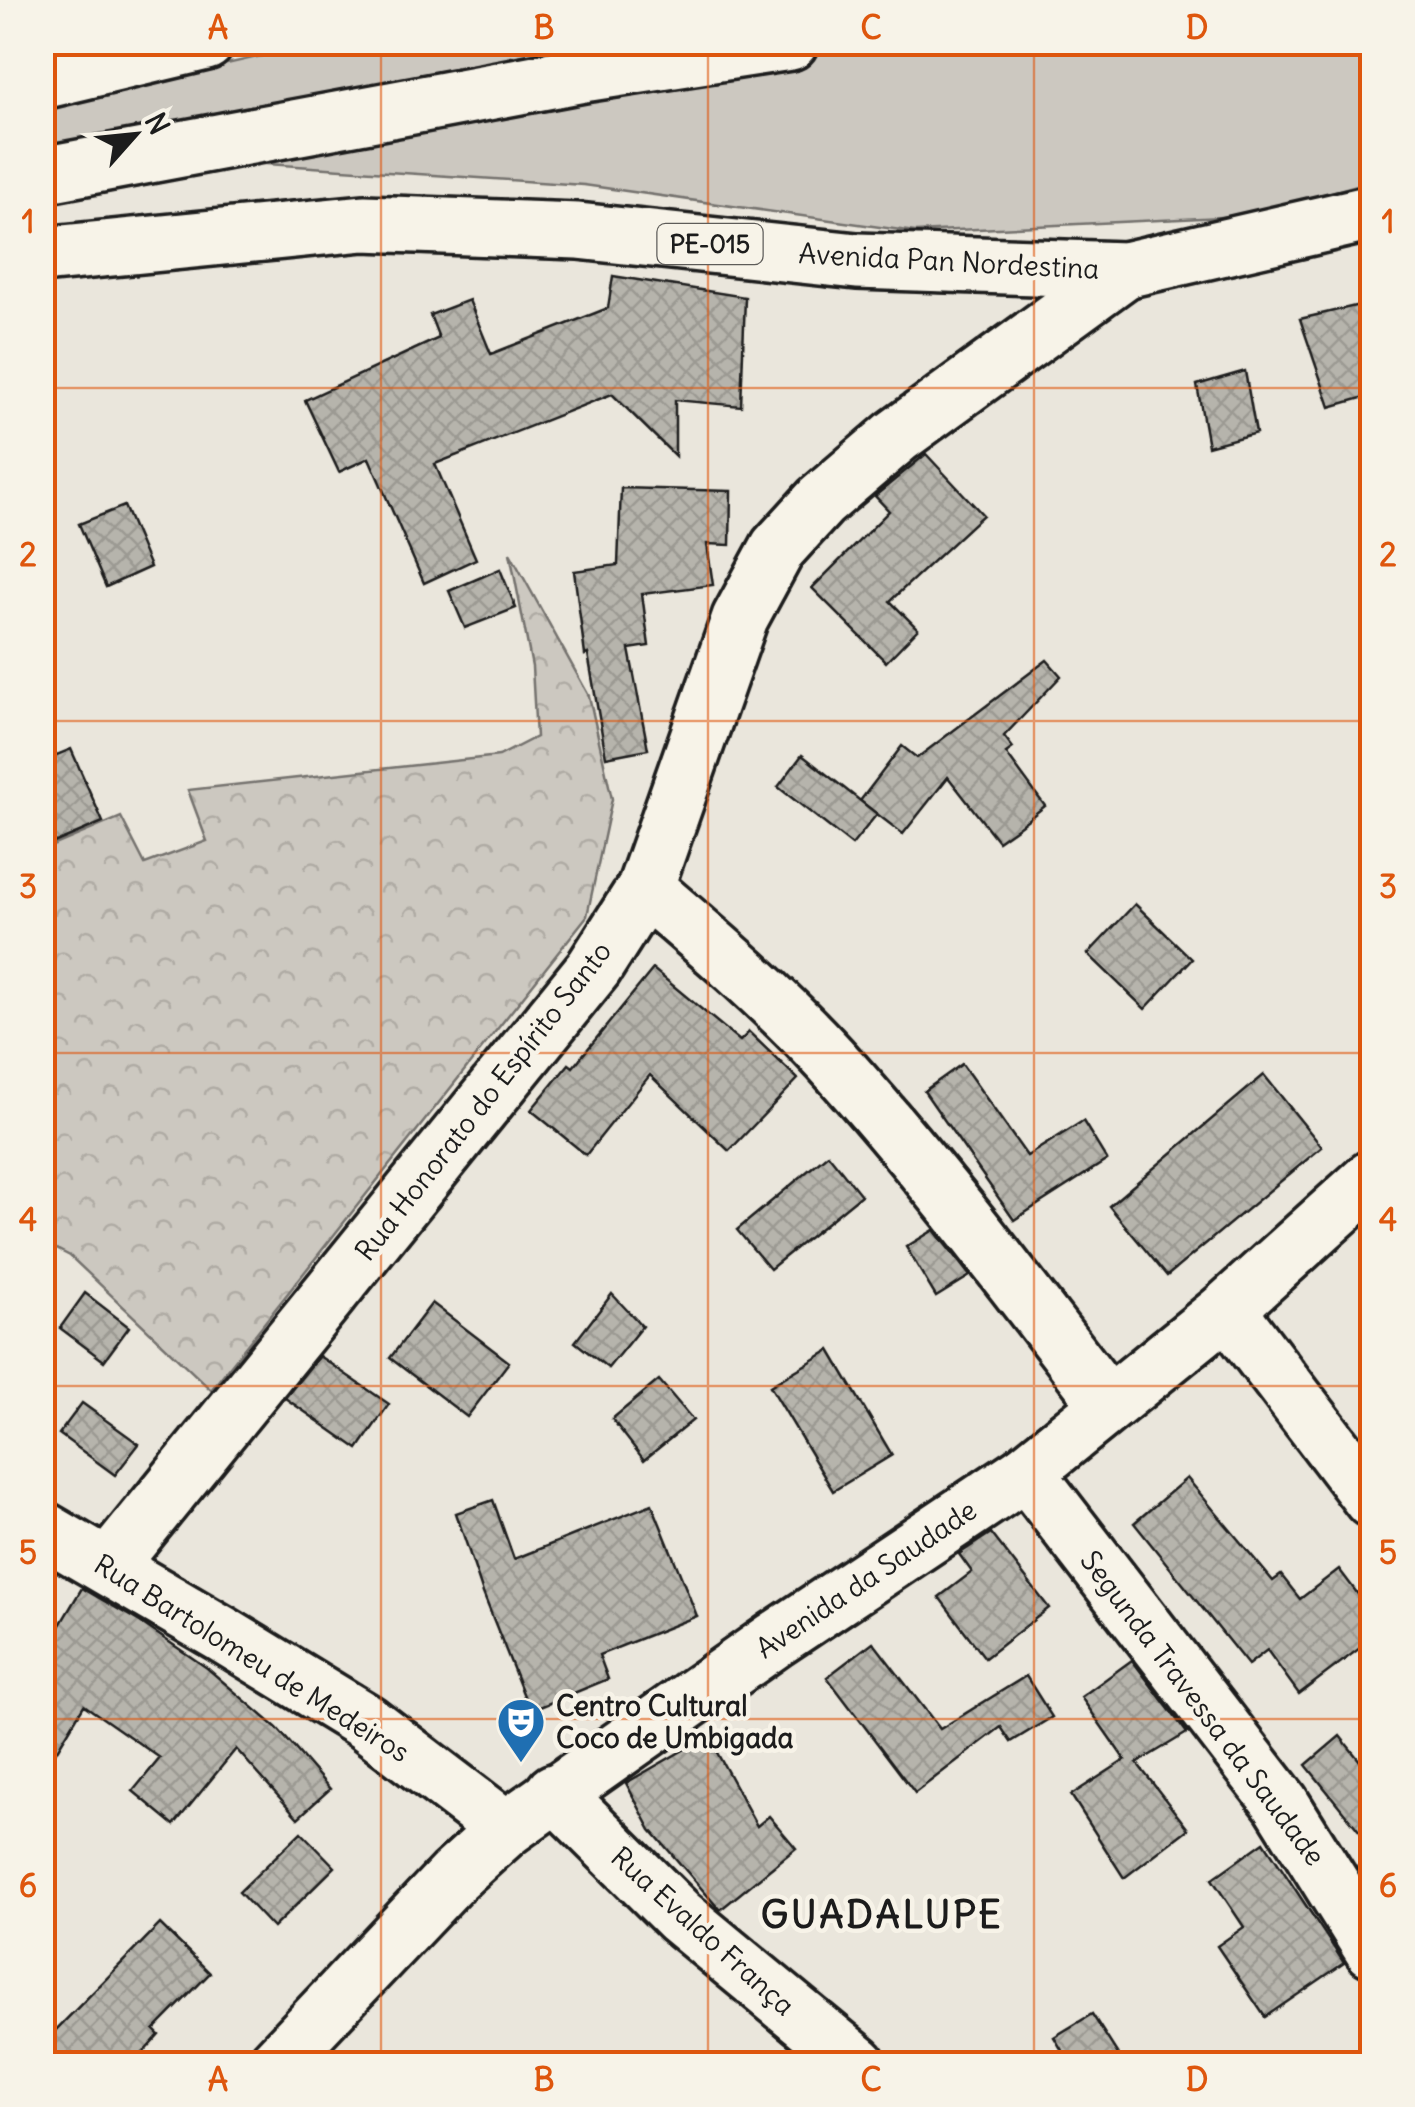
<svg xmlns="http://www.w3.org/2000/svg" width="1415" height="2107" font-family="Delius,sans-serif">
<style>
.green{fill:#ccc8c0;stroke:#74726e;stroke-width:2.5}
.forest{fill:url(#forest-crowns);stroke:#74726e;stroke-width:2.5}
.building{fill:url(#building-cross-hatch);stroke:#1c1c1c;stroke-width:2.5}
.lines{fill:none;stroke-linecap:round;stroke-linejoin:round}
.minor-casing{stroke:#1c1c1c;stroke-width:62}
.highway-casing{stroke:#1c1c1c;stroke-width:62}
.minor{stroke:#f7f3e8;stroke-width:55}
.highway{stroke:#f7f3e8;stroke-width:55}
.grid{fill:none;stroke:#de560d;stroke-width:2.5;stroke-opacity:0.55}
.labels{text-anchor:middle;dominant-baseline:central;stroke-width:9;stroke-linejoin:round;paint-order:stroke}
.shield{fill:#f7f3e8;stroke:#5e5c59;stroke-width:2.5}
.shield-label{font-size:25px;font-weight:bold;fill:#1c1c1c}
.street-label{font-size:28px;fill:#1c1c1c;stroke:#f7f3e8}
.poi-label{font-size:28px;font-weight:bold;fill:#1c1c1c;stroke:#f7f3e8;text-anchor:start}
.district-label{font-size:38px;font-weight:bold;letter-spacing:2.5px;fill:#1c1c1c;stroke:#f7f3e8}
.neatline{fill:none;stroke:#de560d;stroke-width:4}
.grid-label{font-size:32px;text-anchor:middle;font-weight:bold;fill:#de560d}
</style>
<defs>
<pattern id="forest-crowns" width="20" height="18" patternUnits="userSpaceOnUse" patternTransform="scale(2.5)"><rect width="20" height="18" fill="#ccc8c0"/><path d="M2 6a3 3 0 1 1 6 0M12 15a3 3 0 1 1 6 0" fill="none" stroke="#afaba4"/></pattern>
<pattern id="building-cross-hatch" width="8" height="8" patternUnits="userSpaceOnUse" patternTransform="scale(2.5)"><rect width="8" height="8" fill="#b6b4ac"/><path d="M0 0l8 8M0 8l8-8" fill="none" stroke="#9c9a93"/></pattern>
</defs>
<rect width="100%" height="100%" fill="#eae6dc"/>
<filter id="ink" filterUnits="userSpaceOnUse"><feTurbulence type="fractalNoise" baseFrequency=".01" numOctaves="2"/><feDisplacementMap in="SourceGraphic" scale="20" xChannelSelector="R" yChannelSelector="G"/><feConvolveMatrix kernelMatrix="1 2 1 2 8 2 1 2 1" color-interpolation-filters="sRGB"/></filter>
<g filter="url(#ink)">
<!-- green -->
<g class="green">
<polygon points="318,43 797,43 43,175 43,112 114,90"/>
<polygon points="873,43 1372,43 1372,181 1243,216 915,232 584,185 266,164 307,133 745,61"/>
</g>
<!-- forest -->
<polygon class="forest" points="510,553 589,696 612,799 587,916 211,1390 70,1256 43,1242 43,850 121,817 145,864 207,841 188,790 499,756 536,737 532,667"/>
<!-- building -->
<g class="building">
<polygon points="613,276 745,297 741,406 675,400 675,456 612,394 435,464 476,559 424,583 369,458 339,472 305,400 439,338 430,315 469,300 491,354 608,308"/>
<polygon points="1372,302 1372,395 1330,407 1300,319"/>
<polygon points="1245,371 1256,433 1208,446 1197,385"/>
<polygon points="926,454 983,515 890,601 918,629 886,662 812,588 889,511 875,496"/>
<polygon points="621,488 731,491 730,545 707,544 713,585 642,594 649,646 629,649 648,749 606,757 588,654 585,655 574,571 618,565"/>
<polygon points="124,506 150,567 106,587 79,524"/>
<polygon points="500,569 516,608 465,628 449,591"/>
<polygon points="1047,660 1061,676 1004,736 1013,748 1006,753 1045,806 1018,827 998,841 948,777 903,834 860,801 902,746 917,758"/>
<polygon points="71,749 103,822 42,848 42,761"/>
<polygon points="802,755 877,814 852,845 778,787"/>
<polygon points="1135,904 1192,959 1145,1009 1088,954"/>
<polygon points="653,969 740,1041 749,1032 798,1079 729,1151 650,1075 586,1155 531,1110 569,1064 573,1067"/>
<polygon points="962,1064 1027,1156 1083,1121 1107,1160 1014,1220 924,1091"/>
<polygon points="1264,1075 1322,1147 1167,1276 1109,1206"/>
<polygon points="828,1154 861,1195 770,1269 737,1230"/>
<polygon points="934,1230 970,1276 936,1297 906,1247"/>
<polygon points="85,1293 129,1327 104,1361 60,1328"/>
<polygon points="612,1294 642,1326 608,1368 575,1342"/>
<polygon points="432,1303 509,1362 467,1417 390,1358"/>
<polygon points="830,1350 892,1455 833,1491 770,1386"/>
<polygon points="319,1356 389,1404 358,1449 285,1398"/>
<polygon points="659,1380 693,1420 644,1460 612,1419"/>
<polygon points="82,1403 139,1444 115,1475 59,1434"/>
<polygon points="1187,1478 1273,1581 1281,1575 1300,1599 1339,1569 1372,1613 1372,1639 1299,1694 1267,1650 1248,1665 1134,1523"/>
<polygon points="493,1500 514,1559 652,1504 697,1616 599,1655 608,1679 530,1711 483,1593 456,1513"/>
<polygon points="991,1533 1049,1608 985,1658 939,1597 972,1572 959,1554"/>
<polygon points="82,1588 140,1622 207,1668 277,1728 330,1789 298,1818 236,1749 174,1825 133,1791 160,1758 84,1705 42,1775 42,1655"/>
<polygon points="873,1642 940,1729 1026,1676 1052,1717 1011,1742 1001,1727 915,1793 827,1677"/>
<polygon points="1132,1660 1187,1733 1137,1763 1188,1829 1124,1878 1071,1795 1125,1760 1081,1697"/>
<polygon points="708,1736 757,1826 769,1816 796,1848 720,1910 651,1830 626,1783"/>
<polygon points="1340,1736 1372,1776 1372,1847 1306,1765"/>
<polygon points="301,1832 335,1867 273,1928 239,1892"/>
<polygon points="1264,1842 1344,1963 1265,2017 1217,1946 1244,1927 1212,1879"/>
<polygon points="160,1924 210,1973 154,2030 159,2035 133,2064 42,2064 42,2044"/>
<polygon points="1092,2014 1124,2064 1070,2064 1054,2037"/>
</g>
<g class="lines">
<!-- minor casing -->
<g class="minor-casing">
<g id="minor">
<polyline points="42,175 589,73 790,42"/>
<path d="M645,888C708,942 773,997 830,1059C930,1169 1018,1287 1108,1404"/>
<polyline points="1227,1309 1372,1500"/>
<polyline points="1026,1472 1281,1803 1372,1949"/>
<polyline points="42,1529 222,1634 366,1722 506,1829"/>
<polyline points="108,1567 594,968 645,888 740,618 778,548 821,501 897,436 1125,270"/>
<polyline points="554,1792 679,1916 858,2064"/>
<polyline points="276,2064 453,1877 506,1829 776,1639 1026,1472 1227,1309 1372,1178"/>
</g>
</g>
<!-- highway casing -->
<g class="highway-casing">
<g id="highway">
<polyline points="42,81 206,42"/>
<polyline points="42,255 364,223 578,231 857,261 1125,270 1372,213"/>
</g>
</g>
<!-- minor -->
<use href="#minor" class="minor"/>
<!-- highway -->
<use href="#highway" class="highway"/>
</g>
</g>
<!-- grid -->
<path class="grid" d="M381,42V2064M708,42V2064M1034,42V2064M42,388H1372M42,721H1372M42,1053H1372M42,1386H1372M42,1719H1372"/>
<!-- icons -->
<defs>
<g id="theatre-pin" transform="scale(2.5)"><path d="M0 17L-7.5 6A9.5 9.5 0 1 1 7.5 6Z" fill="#1f6fb2" stroke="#f7f3e8"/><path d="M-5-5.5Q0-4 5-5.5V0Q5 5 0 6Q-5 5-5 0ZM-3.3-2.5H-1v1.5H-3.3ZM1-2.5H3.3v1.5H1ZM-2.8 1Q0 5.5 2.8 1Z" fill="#fff"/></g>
</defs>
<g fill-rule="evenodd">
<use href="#theatre-pin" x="521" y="1722"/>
</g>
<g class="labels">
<!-- shield labels -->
<rect class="shield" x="657.5" y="224" width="105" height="40" rx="8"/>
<g class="shield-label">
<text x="710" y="244">PE-015</text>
</g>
<!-- street labels -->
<g class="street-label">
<text transform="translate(949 261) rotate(3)">Avenida Pan Nordestina</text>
<text transform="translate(483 1101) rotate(-52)">Rua Honorato do Espírito Santo</text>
<text transform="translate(866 1579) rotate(-34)">Avenida da Saudade</text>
<text transform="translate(252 1658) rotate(32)">Rua Bartolomeu de Medeiros</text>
<text transform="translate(1203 1708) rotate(53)">Segunda Travessa da Saudade</text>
<text transform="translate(703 1931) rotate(42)">Rua Evaldo França</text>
</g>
<!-- poi labels -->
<g class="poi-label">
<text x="556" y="1706">Centro Cultural<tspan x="556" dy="32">Coco de Umbigada</tspan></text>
</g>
<!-- district labels -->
<g class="district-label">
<text x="882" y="1914">GUADALUPE</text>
</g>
</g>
<!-- margin -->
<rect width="1415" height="2107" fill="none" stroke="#f7f3e8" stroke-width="110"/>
<!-- north arrow -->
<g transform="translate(135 135) rotate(63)" stroke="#f7f3e8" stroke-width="8" paint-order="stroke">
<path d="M0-8L18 38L0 25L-18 38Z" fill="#1c1c1c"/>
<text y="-15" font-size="28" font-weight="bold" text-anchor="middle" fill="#1c1c1c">N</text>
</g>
<rect x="55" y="55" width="1305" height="1997" class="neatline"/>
<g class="grid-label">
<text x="218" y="39">A</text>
<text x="544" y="39">B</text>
<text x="871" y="39">C</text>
<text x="1197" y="39">D</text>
<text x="28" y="233">1</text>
<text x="1388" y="233">1</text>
<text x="28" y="566">2</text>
<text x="1388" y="566">2</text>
<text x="28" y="898">3</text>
<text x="1388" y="898">3</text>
<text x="28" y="1231">4</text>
<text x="1388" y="1231">4</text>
<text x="28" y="1564">5</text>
<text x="1388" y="1564">5</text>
<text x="28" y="1897">6</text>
<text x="1388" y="1897">6</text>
<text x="218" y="2091">A</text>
<text x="544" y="2091">B</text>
<text x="871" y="2091">C</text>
<text x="1197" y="2091">D</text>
</g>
</svg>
